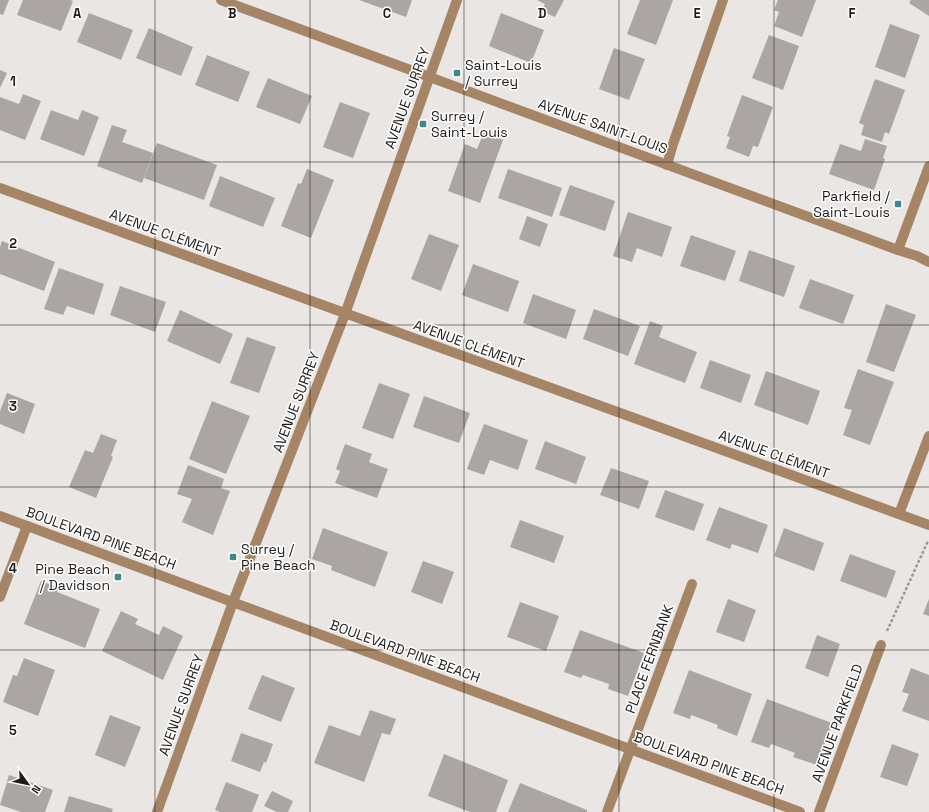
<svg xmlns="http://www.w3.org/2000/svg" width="929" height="812" font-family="'Space Grotesk',sans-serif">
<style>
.building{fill:#aba6a4}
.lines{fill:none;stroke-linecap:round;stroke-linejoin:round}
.path{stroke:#9b9896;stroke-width:2.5;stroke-dasharray:3 2;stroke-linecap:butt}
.street{stroke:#a68566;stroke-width:10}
.grid{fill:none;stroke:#1e1c1b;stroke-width:1;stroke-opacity:0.55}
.poi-dot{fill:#418986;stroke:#fff;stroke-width:1.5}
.labels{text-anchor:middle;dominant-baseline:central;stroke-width:3;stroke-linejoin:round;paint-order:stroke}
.poi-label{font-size:14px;fill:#1e1c1b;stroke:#fff;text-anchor:start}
.street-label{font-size:14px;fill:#1e1c1b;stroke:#fff}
.grid-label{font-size:13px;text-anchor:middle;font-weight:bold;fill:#1e1c1b;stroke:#fff;stroke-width:3;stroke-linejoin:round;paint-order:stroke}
</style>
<rect width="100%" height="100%" fill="#eae6e3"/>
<!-- building -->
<g class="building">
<polygon points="0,0 9,0 3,15 0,14"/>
<polygon points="23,0 70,0 73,1 61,31 17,15"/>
<polygon points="359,0 412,0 406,17"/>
<polygon points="537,0 564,0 555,17 541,11 545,4"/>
<polygon points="640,0 673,0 656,45 627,34"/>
<polygon points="778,0 816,0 802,37 774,26 779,12 774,10"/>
<polygon points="911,0 929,0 929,16 909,3"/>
<polygon points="89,13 133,30 121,60 77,42"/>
<polygon points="501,13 544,30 531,63 489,46"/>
<polygon points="890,24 920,35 905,78 875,67"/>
<polygon points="149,28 193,47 181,76 136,58"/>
<polygon points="769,35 799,46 783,90 752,78"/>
<polygon points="614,48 645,59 629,100 599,89"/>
<polygon points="207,55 250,72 238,102 195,85"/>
<polygon points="0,70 7,73 0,88"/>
<polygon points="268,78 312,96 300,124 256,107"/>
<polygon points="875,79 905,90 889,134 885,132 882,142 861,135 864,125 859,123"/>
<polygon points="23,94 41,101 25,140 0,130 0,97 19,104"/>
<polygon points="742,95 773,107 758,147 753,146 749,157 726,148 730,137 727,136"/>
<polygon points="340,102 370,113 353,158 323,147"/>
<polygon points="51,110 78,120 82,110 99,117 84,156 40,139"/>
<polygon points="112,125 127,130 122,142 153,153 142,183 97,166"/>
<polygon points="484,132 503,140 480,203 448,191 465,144 477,149"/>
<polygon points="865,139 887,146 883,158 885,159 874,190 829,174 840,144 861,151"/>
<polygon points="157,143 217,165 204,200 144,178"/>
<polygon points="307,169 334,180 311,238 281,226 298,183 301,184"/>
<polygon points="508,169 562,188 552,217 498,198"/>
<polygon points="220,176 275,198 263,227 209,206"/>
<polygon points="570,185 615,201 605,231 559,215"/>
<polygon points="628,212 672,227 662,257 637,248 632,262 613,256"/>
<polygon points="527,216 548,224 540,247 519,239"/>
<polygon points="429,234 459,245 441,291 411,279"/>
<polygon points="691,235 736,251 725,281 680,266"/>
<polygon points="2,241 55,262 44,291 0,274 0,247"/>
<polygon points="749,250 795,266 784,297 739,281"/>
<polygon points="473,264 519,281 508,312 462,295"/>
<polygon points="59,268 104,284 94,315 67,306 63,315 44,309"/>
<polygon points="810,279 854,295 843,324 799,308"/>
<polygon points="120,286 166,302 155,332 110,315"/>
<polygon points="533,294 576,310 566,339 523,323"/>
<polygon points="886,304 916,315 894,372 866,362"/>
<polygon points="594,309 640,326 628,356 583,339"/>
<polygon points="180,310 233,334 220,364 167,341"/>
<polygon points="650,321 663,326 659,337 697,352 685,383 634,364"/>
<polygon points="247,337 276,347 259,393 230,383"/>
<polygon points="710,360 751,375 741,403 700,388"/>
<polygon points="858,369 894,382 870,445 843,435 852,410 844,408"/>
<polygon points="766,371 820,391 808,425 754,405"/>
<polygon points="379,383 410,394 393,439 362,428"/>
<polygon points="7,393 35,404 24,434 0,424 0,411"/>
<polygon points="424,396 470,413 459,443 413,427"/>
<polygon points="212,401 250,416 226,474 189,459"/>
<polygon points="484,424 528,440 518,470 490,460 484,475 467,469"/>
<polygon points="101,434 117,440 111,456 113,457 96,498 69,487 85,450 93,453"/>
<polygon points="545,441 586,457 576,484 535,469"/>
<polygon points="345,444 372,454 369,462 388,469 377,498 335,483 340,471 336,469"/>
<polygon points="188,465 224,479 221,488 230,491 213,535 182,522 192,499 177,494"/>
<polygon points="611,468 649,481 639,509 600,495"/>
<polygon points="665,490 704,504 694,531 655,517"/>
<polygon points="719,507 768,525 758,553 732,544 730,549 706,540"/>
<polygon points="520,520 564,536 554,563 510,547"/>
<polygon points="323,528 388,552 375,587 331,570 332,566 312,559"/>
<polygon points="784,528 824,543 814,571 774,556"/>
<polygon points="850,554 896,571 886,598 840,581"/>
<polygon points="423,561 454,572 442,604 411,592"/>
<polygon points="41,581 59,588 57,592 100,609 85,648 24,624"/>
<polygon points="728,599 756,610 744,642 716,632"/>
<polygon points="929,599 929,616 923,614"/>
<polygon points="520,602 559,616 546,651 507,637"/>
<polygon points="121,611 138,619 135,624 159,635 163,626 183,636 163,680 102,651"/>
<polygon points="580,630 644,653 628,696 608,689 609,684 583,675 581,678 564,672"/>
<polygon points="817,635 840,644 828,677 805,668"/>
<polygon points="24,658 55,670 38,716 3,702 13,675 17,676"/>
<polygon points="911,668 929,675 929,721 902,711 909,694 902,692"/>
<polygon points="689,670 752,694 737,736 717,728 718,725 691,715 690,719 673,713"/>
<polygon points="262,675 295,688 281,722 248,709"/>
<polygon points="767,699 832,723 817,765 793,757 795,753 771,744 769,748 751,742"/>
<polygon points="370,710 396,719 390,735 382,733 364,782 314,763 329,725 360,736"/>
<polygon points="110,715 141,727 125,767 95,755"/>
<polygon points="241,733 273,744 266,763 264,762 260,772 231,761"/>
<polygon points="892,744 919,754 907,786 880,777"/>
<polygon points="444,754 508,780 496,812 470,812 428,796"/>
<polygon points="9,775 53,790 45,812 21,812 0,805"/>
<polygon points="226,782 259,795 252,812 220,812 215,810"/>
<polygon points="520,783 587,810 587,812 508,812"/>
<polygon points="272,791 293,801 288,812 277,812 264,806"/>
<polygon points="69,796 113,809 112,812 64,812"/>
</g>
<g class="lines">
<!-- path -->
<polyline class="path" points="887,631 928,541"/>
<!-- street -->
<g class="street">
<polyline points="221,0 898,250 917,256 929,262"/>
<polyline points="667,165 673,144 723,0"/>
<polyline points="0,188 929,525"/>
<polyline points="898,250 929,166"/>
<polyline points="899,514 929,436"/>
<polyline points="0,516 800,812"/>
<polyline points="0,597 27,526"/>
<polyline points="157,812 233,602 345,314 457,0"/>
<polyline points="607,812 692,584"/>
<polyline points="819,812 881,645"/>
</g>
</g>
<!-- grid -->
<path class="grid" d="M155,0V812M310,0V812M464,0V812M619,0V812M774,0V812M0,162H929M0,325H929M0,487H929M0,650H929"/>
<!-- markers -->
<g class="poi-dot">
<rect x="453" y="69" width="8" height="8" rx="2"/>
<rect x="419" y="120" width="8" height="8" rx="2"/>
<rect x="894" y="200" width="8" height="8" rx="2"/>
<rect x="229" y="553" width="8" height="8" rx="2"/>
<rect x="114" y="573" width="8" height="8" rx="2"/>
</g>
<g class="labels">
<!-- poi labels -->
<g class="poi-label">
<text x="465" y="65">Saint-Louis<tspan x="465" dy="16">/ Surrey</tspan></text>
<text x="431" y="116">Surrey /<tspan x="431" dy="16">Saint-Louis</tspan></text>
<text x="890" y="196" text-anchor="end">Parkfield /<tspan x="890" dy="16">Saint-Louis</tspan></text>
<text x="241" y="549">Surrey /<tspan x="241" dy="16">Pine Beach</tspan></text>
<text x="110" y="569" text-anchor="end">Pine Beach<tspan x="110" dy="16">/ Davidson</tspan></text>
</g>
<!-- street labels -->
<g class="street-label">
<text transform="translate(407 98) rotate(-70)">AVENUE SURREY</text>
<text transform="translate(603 126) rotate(20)">AVENUE SAINT-LOUIS</text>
<text transform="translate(165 233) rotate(20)">AVENUE CLÉMENT</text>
<text transform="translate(469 344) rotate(20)">AVENUE CLÉMENT</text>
<text transform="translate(296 402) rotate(-69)">AVENUE SURREY</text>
<text transform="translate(774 454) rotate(20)">AVENUE CLÉMENT</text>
<text transform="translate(101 538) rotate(20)">BOULEVARD PINE BEACH</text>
<text transform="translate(405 651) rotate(20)">BOULEVARD PINE BEACH</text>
<text transform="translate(649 659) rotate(-70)">PLACE FERNBANK</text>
<text transform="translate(181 705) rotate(-70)">AVENUE SURREY</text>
<text transform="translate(837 723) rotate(-70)">AVENUE PARKFIELD</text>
<text transform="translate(709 763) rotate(20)">BOULEVARD PINE BEACH</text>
</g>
</g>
<g class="grid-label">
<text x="77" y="18">A</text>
<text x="232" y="18">B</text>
<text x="387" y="18">C</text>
<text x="542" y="18">D</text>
<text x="697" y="18">E</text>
<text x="852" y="18">F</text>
<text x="13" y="86">1</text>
<text x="13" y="248">2</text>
<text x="13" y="411">3</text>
<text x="13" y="573">4</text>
<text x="13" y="735">5</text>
</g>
<!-- north arrow -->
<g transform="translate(28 784) rotate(123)" stroke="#ffffff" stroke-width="3" paint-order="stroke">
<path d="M0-3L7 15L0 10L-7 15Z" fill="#1e1c1b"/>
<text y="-6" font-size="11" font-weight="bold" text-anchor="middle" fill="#1e1c1b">N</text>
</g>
</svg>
